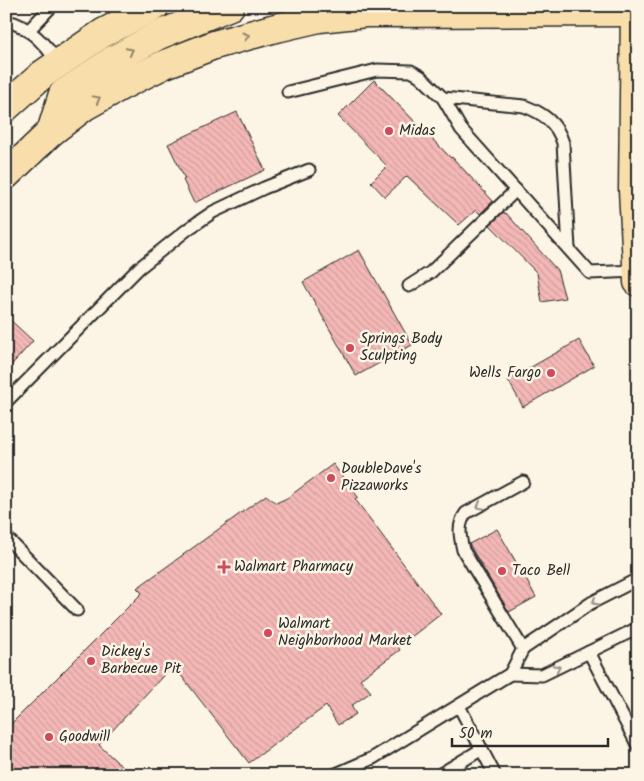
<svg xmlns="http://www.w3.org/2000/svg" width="644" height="781" font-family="Kalam,sans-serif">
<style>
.building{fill:url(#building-back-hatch);stroke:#2b2b2b}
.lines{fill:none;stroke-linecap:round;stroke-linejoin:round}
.lane-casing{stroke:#2b2b2b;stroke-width:15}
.primary-casing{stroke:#2b2b2b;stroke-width:31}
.highway-casing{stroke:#2b2b2b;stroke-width:31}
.lane{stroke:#fcf5e5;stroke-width:11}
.primary{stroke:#f8deab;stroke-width:28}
.highway{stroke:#f8deab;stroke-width:28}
.oneway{stroke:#92846b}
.oneway2{stroke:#949088}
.poi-dot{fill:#d1495b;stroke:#fcf5e5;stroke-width:2}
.labels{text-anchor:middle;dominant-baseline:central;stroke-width:5;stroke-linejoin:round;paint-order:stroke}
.poi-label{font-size:15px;fill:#2b2b2b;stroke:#fcf5e5;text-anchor:start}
</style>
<defs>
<pattern id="building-back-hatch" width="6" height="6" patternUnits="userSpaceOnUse" patternTransform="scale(1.25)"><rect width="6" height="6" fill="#f4b8b6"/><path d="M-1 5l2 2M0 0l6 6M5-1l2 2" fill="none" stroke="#d19e9d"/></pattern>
</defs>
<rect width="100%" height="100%" fill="#fcf5e5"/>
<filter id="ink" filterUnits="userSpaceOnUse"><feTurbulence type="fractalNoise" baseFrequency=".02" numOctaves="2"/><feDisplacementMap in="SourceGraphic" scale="10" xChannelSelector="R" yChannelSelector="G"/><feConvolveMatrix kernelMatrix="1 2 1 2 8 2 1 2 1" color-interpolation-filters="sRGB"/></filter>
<g filter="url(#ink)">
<!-- building -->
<g class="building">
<polygon points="374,80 451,158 452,157 493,201 480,214 476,210 459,225 407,176 385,197 371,182 387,166 338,116"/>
<polygon points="237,112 265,170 194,203 183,180 185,179 168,144"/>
<polygon points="504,212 505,214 506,213 557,270 565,298 542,302 537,273 490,225"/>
<polygon points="359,250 412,345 356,376 303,282"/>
<polygon points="6,316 33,341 6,371"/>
<polygon points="579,340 594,366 523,407 508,380"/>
<polygon points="333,464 358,497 355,499 441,614 398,647 400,650 360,679 371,692 351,706 356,714 338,725 326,706 249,763 173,665 99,745 131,775 6,775 6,729 142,593 137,588 266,495 276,503 287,498"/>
<polygon points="497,529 536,597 509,612 469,544"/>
</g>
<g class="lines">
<!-- lane casing -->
<g class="lane-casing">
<g id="lane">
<polyline points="111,6 127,21"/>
<path d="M6,21C29,25 46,45 59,64"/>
<polyline points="29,30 52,6"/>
<polyline points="288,92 377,70 411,71 420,76 443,98 461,129 590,273 636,271"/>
<path d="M443,98L524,106C543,113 557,123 563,143L569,249"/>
<polyline points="409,286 431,272 516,190"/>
<polyline points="6,402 139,268 188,229 213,212 264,188 309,170"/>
<path d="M523,482L466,513C457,525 460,537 463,550L523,649"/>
<polyline points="6,537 77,610"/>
<polyline points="589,652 638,746"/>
<polyline points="510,674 542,675 638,628"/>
<polyline points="459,706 495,775"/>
<polyline points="334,775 373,758 510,674 523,649 591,603 638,579"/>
<polyline points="439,775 482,749"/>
</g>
</g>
<!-- primary casing -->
<g class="primary-casing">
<g id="primary">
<polyline points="6,107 43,74 103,33 155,6"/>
<polyline points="51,132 63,94 113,60 159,35 230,6"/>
<polyline points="6,175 51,132 85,106 121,86 165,64 214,45 272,29 319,18 366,13 638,12"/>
</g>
</g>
<!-- highway casing -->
<g class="highway-casing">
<polyline id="highway" points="635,6 633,190 638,282"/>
</g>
<!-- lane -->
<use href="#lane" class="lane"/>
<!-- primary -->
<use href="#primary" class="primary"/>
<!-- highway -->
<use href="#highway" class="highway"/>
</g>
<!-- one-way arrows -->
<defs><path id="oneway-chevron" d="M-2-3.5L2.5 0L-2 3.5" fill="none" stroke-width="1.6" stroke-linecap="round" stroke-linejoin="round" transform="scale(1.25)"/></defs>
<g class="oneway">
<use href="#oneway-chevron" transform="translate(246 36) rotate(-16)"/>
<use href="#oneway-chevron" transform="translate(130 51) rotate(-28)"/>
<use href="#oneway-chevron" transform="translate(97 99) rotate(-29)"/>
</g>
<g class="oneway2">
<use href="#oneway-chevron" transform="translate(480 506) rotate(151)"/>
<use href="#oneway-chevron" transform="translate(595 602) rotate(150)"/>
<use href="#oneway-chevron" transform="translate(557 668) rotate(-26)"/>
</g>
</g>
<!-- markers -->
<g class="poi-dot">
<circle cx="389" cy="131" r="5"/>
<circle cx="350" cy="348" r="5"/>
<circle cx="551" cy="373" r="5"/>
<circle cx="331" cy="478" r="5"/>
<path d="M221.5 559.5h5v5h5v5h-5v5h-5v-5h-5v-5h5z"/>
<circle cx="502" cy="571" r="5"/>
<circle cx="268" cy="633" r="5"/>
<circle cx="91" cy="661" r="5"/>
<circle cx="49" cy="737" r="5"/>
</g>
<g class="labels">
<!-- poi labels -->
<g class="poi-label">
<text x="399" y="131">Midas</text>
<text x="360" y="339">Springs Body<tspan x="360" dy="17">Sculpting</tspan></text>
<text x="541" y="373" text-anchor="end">Wells Fargo</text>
<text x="341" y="469">DoubleDave's<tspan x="341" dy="17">Pizzaworks</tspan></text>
<text x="234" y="567">Walmart Pharmacy</text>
<text x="512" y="571">Taco Bell</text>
<text x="278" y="624">Walmart<tspan x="278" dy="17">Neighborhood Market</tspan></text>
<text x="101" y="652">Dickey's<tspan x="101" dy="17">Barbecue Pit</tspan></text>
<text x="59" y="737">Goodwill</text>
</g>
</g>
<!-- margin -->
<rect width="644" height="781" fill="none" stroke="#fcf5e5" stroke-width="25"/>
<rect x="12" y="12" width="619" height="756" fill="none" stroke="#2b2b2b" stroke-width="2" filter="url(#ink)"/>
<!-- scale -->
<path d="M452 738v8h156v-8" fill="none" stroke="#2b2b2b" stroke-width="2.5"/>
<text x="459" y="738" font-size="15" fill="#2b2b2b" stroke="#fcf5e5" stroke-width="4" paint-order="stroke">50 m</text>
</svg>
